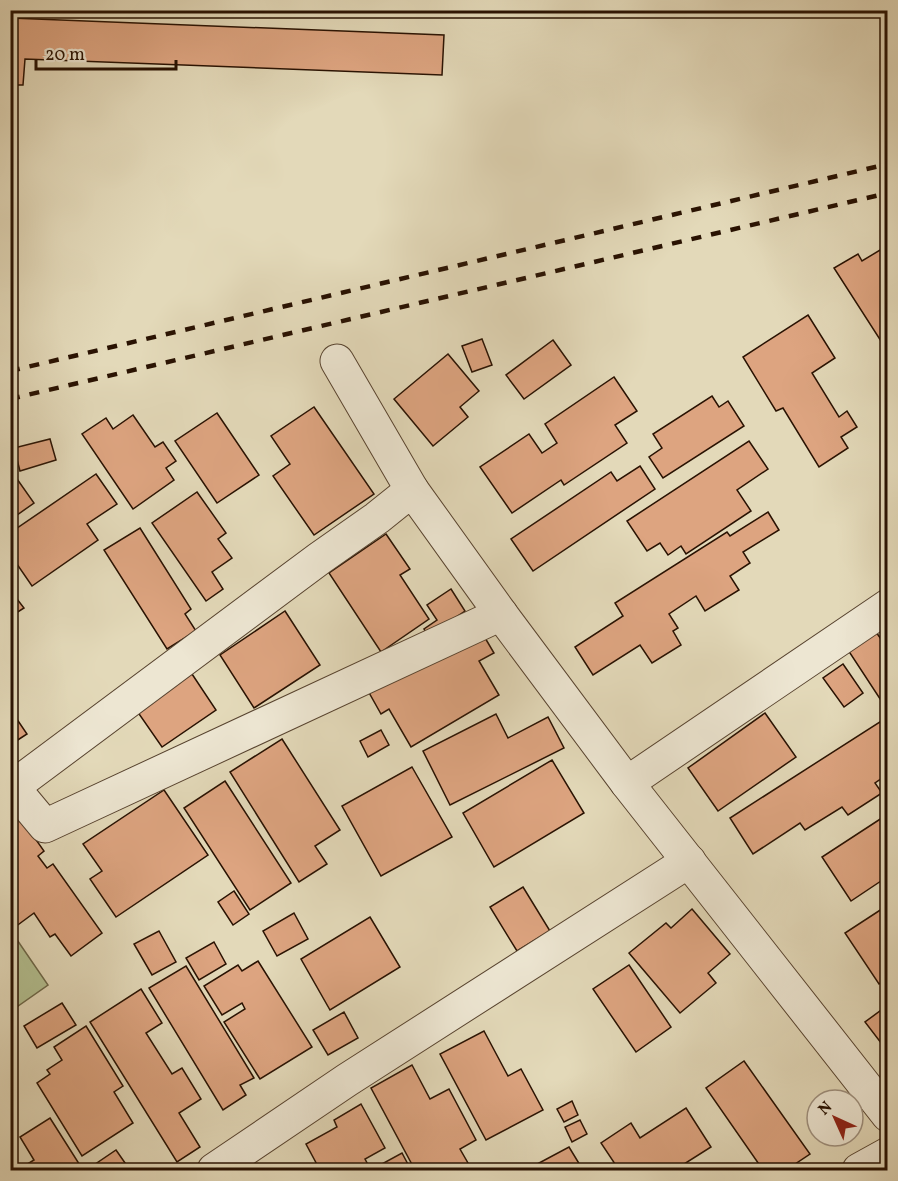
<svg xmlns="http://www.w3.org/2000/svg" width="898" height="1181" font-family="Vollkorn,serif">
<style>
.green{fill:#b3bf90;stroke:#6e6849;stroke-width:1.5}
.building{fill:#dda480;stroke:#291202;stroke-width:1.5}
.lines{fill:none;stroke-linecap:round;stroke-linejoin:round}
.minor-casing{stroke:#584430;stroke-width:35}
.minor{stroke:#ede6d2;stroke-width:33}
.rail{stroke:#291202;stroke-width:4.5;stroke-dasharray:10 10;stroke-linecap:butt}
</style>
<rect width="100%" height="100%" fill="#e3d9b9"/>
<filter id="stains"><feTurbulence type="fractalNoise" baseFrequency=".00333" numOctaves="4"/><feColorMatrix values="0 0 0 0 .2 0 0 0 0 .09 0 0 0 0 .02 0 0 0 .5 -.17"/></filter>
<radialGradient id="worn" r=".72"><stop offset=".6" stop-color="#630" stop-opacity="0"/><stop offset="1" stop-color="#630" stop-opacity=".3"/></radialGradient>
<!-- green -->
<polygon class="green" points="11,931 48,985 11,1011 10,1011"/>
<!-- building -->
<g class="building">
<polygon points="10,18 444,35 442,75 25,59 23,85 10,85"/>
<polygon points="885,247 888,251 888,352 834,268 858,254 862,261"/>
<polygon points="808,315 835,358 812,373 839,417 847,411 857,427 841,437 848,448 819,467 783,408 776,411 743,357"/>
<polygon points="482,339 492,365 472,372 462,346"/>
<polygon points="553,340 571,365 524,399 506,375"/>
<polygon points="448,354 479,391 460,407 468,417 433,446 394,399"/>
<polygon points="614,377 637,411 615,425 627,443 564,485 561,480 512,513 480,467 529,434 542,453 557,443 545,424"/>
<polygon points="712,396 719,407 728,401 744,426 663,478 649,457 662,448 653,434"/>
<polygon points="314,407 374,494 314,535 273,476 290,464 271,436"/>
<polygon points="217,413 259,475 217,503 175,441"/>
<polygon points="133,415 155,447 163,442 176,461 166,468 174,480 133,509 82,434 106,418 113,429"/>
<polygon points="50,439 56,460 20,471 14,448"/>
<polygon points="749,441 768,469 737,490 751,511 686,554 681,546 668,555 660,543 647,551 627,521"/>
<polygon points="640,466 655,489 533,571 511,539 611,472 617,481"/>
<polygon points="10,469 34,503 10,520"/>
<polygon points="96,474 117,504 87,524 98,540 32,586 10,554 10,533"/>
<polygon points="197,492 226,533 218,539 232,558 212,572 223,589 206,601 152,523"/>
<polygon points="768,512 779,530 743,552 750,563 730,576 739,590 705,611 696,596 669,614 678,628 673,631 681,645 652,663 640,645 593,675 575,647 623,616 615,603 727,532 730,536"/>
<polygon points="140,528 191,609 185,614 196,631 167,649 104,550"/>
<polygon points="386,534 410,569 400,575 429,619 381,652 329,573"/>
<polygon points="451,589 465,611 428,636 424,629 437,620 427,605"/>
<polygon points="10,590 24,608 10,617"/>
<polygon points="285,611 320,665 254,708 220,655"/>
<polygon points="481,631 494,653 479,661 499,695 411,747 389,709 381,714 367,689"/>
<polygon points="876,632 888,649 888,711 848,650"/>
<polygon points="843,664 863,693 844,707 823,678"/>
<polygon points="192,674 216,710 162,747 137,711"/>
<polygon points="10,709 27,734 10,745"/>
<polygon points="765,713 796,757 718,811 688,768"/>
<polygon points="496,714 508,738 548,717 564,748 450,805 423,751"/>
<polygon points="886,718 888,721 888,774 875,783 882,793 848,815 842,807 805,830 800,823 753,854 730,818"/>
<polygon points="381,730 389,745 368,757 360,741"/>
<polygon points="282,739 340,830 315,846 327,864 299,882 230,772"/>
<polygon points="552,760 584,813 494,867 463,813"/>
<polygon points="412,767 452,837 381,876 342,806"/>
<polygon points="225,781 291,883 250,910 184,808"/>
<polygon points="164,790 208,855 116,917 90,879 102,871 83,844"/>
<polygon points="888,814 888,879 887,877 851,901 822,857"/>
<polygon points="20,817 44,851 38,856 47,868 53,864 102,933 71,956 55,934 50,937 34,913 15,927 10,921 10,824"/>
<polygon points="523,887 550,931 517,951 490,907"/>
<polygon points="234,891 249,914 233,925 218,902"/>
<polygon points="888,905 888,978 879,984 845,933"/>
<polygon points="692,909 730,954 708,973 716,983 680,1013 629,953 666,923 671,928"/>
<polygon points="294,913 308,939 277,956 263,931"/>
<polygon points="370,917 400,967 330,1010 301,959"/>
<polygon points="159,931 176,962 152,975 134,944"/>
<polygon points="214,942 226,964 199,980 186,958"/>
<polygon points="258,961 312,1047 260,1079 224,1022 245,1009 242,1003 222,1015 204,986 238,965 242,971"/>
<polygon points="629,965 671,1027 636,1052 593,989"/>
<polygon points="186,966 254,1078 240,1085 246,1095 223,1110 149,988"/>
<polygon points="141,989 162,1023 146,1033 172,1074 182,1068 201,1099 179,1113 200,1147 177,1162 90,1022"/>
<polygon points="62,1003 76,1025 37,1048 24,1026"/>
<polygon points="888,1005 888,1052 865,1022"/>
<polygon points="344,1012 358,1038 328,1055 313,1030"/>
<polygon points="86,1026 123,1086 114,1092 133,1123 82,1156 37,1083 50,1074 47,1070 62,1060 54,1047"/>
<polygon points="484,1031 508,1076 521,1069 543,1110 486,1140 440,1054"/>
<polygon points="744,1061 810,1154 786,1170 763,1170 706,1088"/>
<polygon points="412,1065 430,1099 449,1089 476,1140 460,1149 472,1170 415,1170 371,1088"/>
<polygon points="572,1101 578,1115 564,1122 557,1109"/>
<polygon points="361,1104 385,1148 365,1159 371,1170 402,1153 411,1170 320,1170 306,1144 337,1127 334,1120"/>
<polygon points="686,1108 711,1147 684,1164 688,1170 619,1170 601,1143 631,1123 640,1138"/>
<polygon points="50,1118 83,1170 23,1170 21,1168 34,1160 20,1137"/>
<polygon points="580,1120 587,1134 572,1142 565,1127"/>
<polygon points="569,1147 583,1170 526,1170"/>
<polygon points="116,1150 130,1170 93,1170 91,1167"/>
</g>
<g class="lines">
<!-- minor casing -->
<g class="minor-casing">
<g id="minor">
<polyline points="337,361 412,490"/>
<polyline points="627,783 888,606"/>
<polyline points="10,784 45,826 501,614"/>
<polyline points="10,789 320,558 377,518 412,490 501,614 627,783 888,1115"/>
<polyline points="214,1170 347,1080 689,861"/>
<polyline points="859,1170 888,1154"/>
</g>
</g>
<!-- minor -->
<use href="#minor" class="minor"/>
<!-- rail -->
<g class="rail">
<polyline points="10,371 888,164"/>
<polyline points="10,399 888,193"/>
</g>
</g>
<!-- margin -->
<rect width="898" height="1181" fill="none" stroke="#e3d9b9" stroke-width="36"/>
<rect x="12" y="12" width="874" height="1157" fill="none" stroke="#291202" stroke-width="3"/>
<rect x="18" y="18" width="862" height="1145" fill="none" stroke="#291202" stroke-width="1.5"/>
<!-- north arrow -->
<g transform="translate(835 1118) rotate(315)"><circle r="28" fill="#ede6d2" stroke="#9f917f" stroke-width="1.5"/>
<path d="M0-4.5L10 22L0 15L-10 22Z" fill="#8f2418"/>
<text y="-9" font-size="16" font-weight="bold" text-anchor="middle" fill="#291202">N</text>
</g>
<!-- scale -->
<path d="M36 60v9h140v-9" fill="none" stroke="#291202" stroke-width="3"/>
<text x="45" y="60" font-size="18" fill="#291202" stroke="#ede6d2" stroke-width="4.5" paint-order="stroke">20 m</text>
<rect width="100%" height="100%" filter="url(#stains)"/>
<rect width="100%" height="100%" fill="url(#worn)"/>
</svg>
